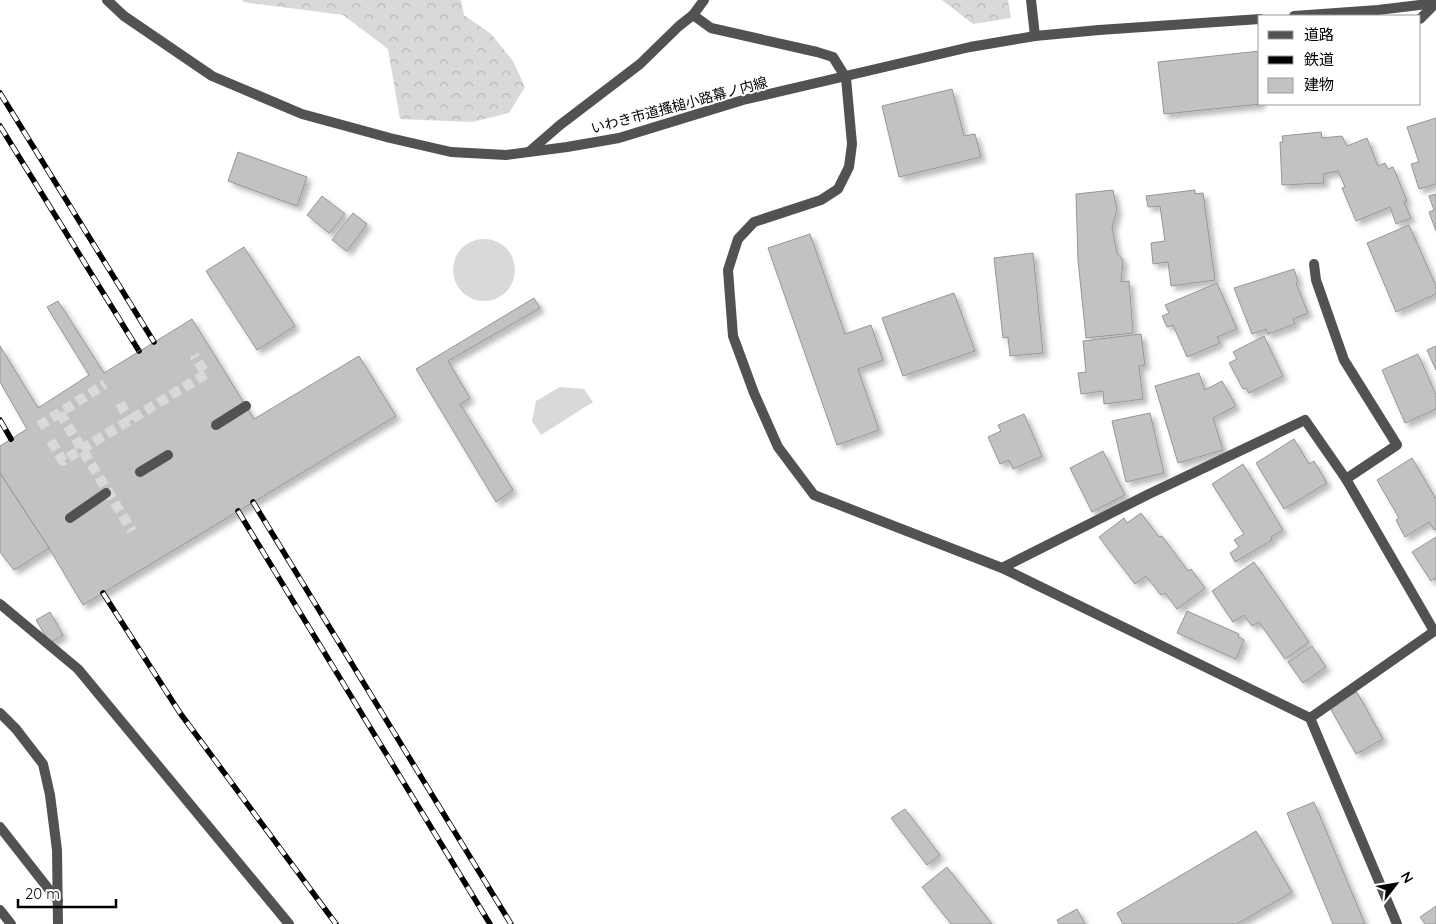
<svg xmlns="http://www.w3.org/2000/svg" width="1436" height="924" font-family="Quicksand,'Noto Sans JP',sans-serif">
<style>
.grass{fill:#d9d9d9}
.forest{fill:url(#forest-crowns)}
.building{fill:#c2c2c2;stroke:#969696;filter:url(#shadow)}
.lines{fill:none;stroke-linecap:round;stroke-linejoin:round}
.pedestrian-tunnel{stroke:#d9d9d9;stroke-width:10;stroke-dasharray:10 5;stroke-linecap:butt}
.pedestrian{stroke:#525252;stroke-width:10}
.minor{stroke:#525252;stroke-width:10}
.tertiary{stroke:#525252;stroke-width:10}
.rail-casing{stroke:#000;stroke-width:5.5}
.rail{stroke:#fff;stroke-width:4;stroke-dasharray:11;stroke-linecap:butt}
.labels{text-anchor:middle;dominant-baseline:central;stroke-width:4;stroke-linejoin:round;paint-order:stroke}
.street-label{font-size:14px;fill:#000;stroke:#fff}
</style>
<defs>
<pattern id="forest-crowns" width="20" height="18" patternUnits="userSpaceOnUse" patternTransform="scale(1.25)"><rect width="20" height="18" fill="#d9d9d9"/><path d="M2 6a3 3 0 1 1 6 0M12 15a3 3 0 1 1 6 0" fill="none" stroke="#b8b8b8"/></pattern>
<filter id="shadow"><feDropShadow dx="4.5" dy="4.5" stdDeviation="2.5" flood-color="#0004"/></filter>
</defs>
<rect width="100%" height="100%" fill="#fff"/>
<!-- grass -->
<g class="grass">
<circle cx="484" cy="270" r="31"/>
<polygon points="560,387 584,389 593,402 541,435 532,421 536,401"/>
</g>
<!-- forest -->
<g class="forest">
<polygon points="243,0 461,0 464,15 491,34 513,61 525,87 509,113 472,122 400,119 388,49 343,15 243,2"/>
<polygon points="942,0 1008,0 1011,18 973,24"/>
</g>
<!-- building -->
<g class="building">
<polygon points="1260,51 1260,104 1261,104 1164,114 1158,62"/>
<polygon points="952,89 964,136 975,134 981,157 899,177 882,106"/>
<polygon points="1436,118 1436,184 1419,189 1411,164 1419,162 1407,127"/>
<polygon points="1321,132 1322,138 1342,136 1347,146 1367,138 1378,166 1385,163 1388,169 1393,167 1407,201 1404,202 1411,218 1396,224 1390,207 1356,221 1342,188 1345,187 1338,171 1323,174 1324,183 1282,185 1280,142 1283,142 1282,136"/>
<polygon points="238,152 307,177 297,206 228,181"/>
<polygon points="1113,190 1117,210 1112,227 1117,253 1123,260 1121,282 1129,281 1133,333 1086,338 1078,260 1076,194"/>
<polygon points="1195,190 1195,194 1203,193 1215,280 1171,286 1168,262 1153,264 1151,243 1165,241 1160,206 1148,207 1146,196"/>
<polygon points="1436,194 1436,231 1429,212 1434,210 1429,196"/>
<polygon points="322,196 345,214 329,233 307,215"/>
<polygon points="353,213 367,224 347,251 332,240"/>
<polygon points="1409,225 1436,286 1436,294 1396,312 1367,243"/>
<polygon points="810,234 845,334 871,325 883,360 858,369 879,430 837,445 768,248"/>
<polygon points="244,247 295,326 257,350 206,271"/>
<polygon points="1033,253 1043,353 1010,356 1008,337 1003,338 994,258"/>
<polygon points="1294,269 1298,282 1296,283 1308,313 1293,319 1295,324 1268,334 1266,329 1252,334 1234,288"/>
<polygon points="1217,283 1237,329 1217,337 1220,343 1187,357 1173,325 1167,327 1162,316 1169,313 1165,305"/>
<polygon points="954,293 975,351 903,376 882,318"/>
<polygon points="534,298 540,308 448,361 470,398 460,404 513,490 496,502 416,369"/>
<polygon points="58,301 104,373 192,319 254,419 359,356 396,416 83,605 49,548 0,473 0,446 27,429 0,382 0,346 38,408 89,375 47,307"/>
<polygon points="1141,334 1145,365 1139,366 1143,399 1104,404 1103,391 1081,394 1078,373 1086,372 1083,341"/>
<polygon points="1264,336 1283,376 1249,393 1246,388 1243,389 1229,363 1237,359 1233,352"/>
<polygon points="1436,346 1436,370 1427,350"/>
<polygon points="1418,354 1436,395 1436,409 1405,423 1382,370"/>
<polygon points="1199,373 1205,390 1222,381 1236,406 1213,418 1223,450 1178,463 1155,386"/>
<polygon points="1150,413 1164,473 1126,482 1112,421"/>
<polygon points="1024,414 1042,456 1013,469 1009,460 1000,464 988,437 1001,431 998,425"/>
<polygon points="1294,439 1309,464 1314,461 1327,483 1284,509 1256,463"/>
<polygon points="1103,451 1125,495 1092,512 1070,468"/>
<polygon points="1412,458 1436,499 1436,529 1434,530 1429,522 1405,537 1396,520 1399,518 1377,480"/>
<polygon points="1243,464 1283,530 1271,537 1272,540 1235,562 1230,553 1239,547 1234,540 1244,534 1212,484"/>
<polygon points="0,473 49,548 14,570 0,552"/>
<polygon points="1141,513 1159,537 1162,536 1188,571 1191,569 1205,588 1177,609 1165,593 1161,595 1146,576 1135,584 1099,537 1124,518 1127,523"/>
<polygon points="1436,537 1436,580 1435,578 1431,581 1412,552"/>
<polygon points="1254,562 1309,642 1285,659 1259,622 1252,626 1244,615 1233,622 1212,591"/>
<polygon points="1187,611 1239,634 1238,637 1244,640 1236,659 1177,633"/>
<polygon points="50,612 63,635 50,643 36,620"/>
<polygon points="1312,646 1326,667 1303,683 1288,662"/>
<polygon points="1357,692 1383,739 1356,754 1329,706"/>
<polygon points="1314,802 1365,924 1333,924 1287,813"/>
<polygon points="905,809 940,855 927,865 891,818"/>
<polygon points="1256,831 1292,892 1237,924 1123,924 1117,913"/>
<polygon points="947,867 992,924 951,924 922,887"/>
<polygon points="1436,906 1436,924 1425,924 1420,917"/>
<polygon points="1077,909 1085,924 1059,924 1057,920"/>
</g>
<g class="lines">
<!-- pedestrian-tunnel -->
<g class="pedestrian-tunnel">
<polyline points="120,403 130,421"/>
<polyline points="60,413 132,531"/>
<polyline points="39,426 105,384"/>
<polyline points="51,441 63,461 82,449 206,374 194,355"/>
</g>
<!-- pedestrian -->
<g class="pedestrian">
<polyline points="216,425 246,406"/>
<polyline points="140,472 168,455"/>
<polyline points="70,518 106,493"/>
<polyline points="0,604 78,669 289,924"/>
<polyline points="0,713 16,729 43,764 50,795 57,850 58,924"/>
<polyline points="0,827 58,901"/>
</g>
<!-- minor -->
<g class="minor">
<polyline points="107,0 124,16 212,76 302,114 390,138 451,152 506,155 567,147 619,138 743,100 970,47 1035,36 1099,30"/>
<polyline points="1031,0 1035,36"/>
<polyline points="693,15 711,28 817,52 833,57 846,78 852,144 849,167 838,189 821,200 754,222 738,239 728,270 733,336 754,393 778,447 814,495 1002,568 1310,718 1397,924"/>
<polyline points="1420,19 1436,3"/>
<polyline points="530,151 560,125 640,64 679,26 693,15 704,0"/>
<polyline points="1314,264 1316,280 1344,360 1397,445 1346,479"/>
<polyline points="1002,568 1149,494 1305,420 1346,479 1434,631"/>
<polyline points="1310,718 1436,630"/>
</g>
<!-- tertiary -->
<g class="tertiary">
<polyline points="1294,16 1378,10 1436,3"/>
<polyline points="1099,30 1260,19"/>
<polyline points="0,910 11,924"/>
</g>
<!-- rail casing -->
<g class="rail-casing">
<g id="rail">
<polyline points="0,93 154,342"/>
<polyline points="0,126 139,351"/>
<polyline points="0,420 11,439"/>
<polyline points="253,502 511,924"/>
<polyline points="238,511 490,924"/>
<polyline points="103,593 180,713 336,924"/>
</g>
</g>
<!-- rail -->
<use href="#rail" class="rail"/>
</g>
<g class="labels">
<!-- street labels -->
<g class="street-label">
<text transform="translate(679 105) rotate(-15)">いわき市道搔槌小路幕ノ内線</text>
</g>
</g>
<!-- legend -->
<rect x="1258" y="15" width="162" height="90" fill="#ffffff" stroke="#999999"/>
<rect x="1268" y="31" width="25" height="8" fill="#525252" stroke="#999999"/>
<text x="1304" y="40" font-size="15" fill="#000000">道路</text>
<rect x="1268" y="56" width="25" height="8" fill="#000000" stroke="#999999"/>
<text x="1304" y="65" font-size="15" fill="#000000">鉄道</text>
<rect x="1268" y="78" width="25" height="15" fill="#c2c2c2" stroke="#999999"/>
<text x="1304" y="90" font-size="15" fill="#000000">建物</text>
<!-- north arrow -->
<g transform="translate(1396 884) rotate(59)" stroke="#ffffff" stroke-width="4" paint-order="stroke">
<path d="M0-4L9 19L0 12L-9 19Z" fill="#000000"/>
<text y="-8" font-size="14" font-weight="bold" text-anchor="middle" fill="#000000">N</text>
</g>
<!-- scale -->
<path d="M18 899v8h98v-8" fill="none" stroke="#000000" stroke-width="2.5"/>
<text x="25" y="899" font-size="15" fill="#000000" stroke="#ffffff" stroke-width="4" paint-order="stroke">20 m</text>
</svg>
